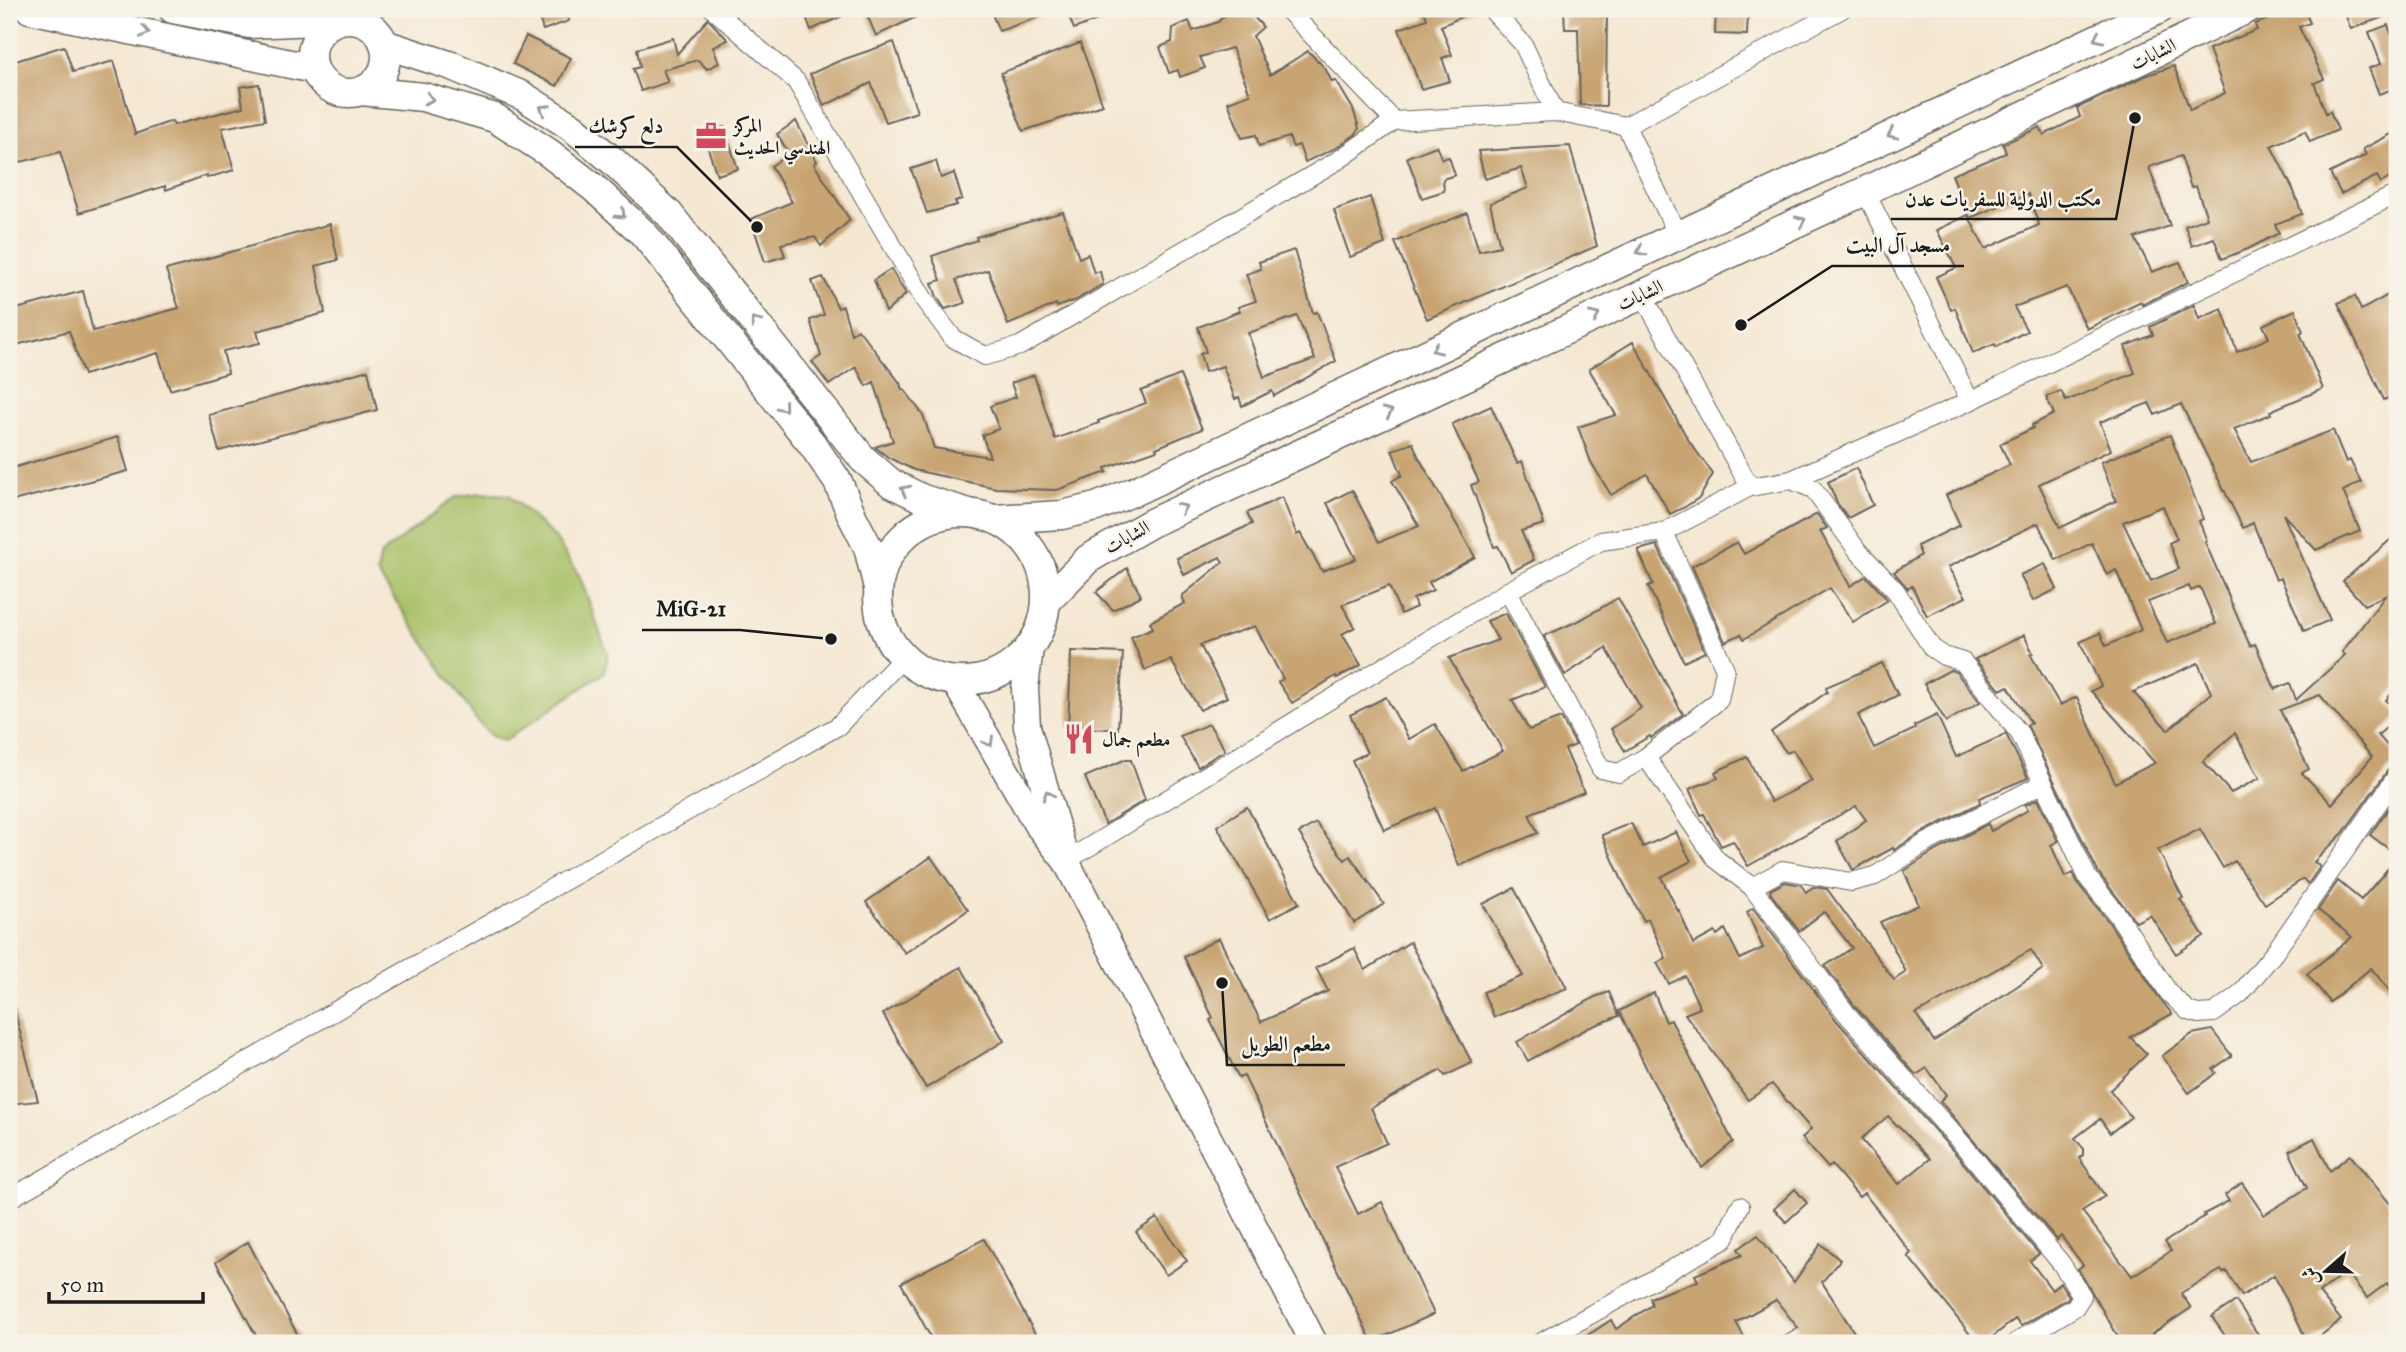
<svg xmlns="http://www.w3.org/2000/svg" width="2406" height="1352" font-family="'IM FELL Great Primer',Amiri,serif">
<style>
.green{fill:#a7c066;stroke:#626e41;stroke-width:2}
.building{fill:#c8a472;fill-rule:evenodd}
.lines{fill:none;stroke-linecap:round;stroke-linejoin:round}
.street-casing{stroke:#68635c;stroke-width:20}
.secondary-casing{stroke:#68635c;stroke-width:29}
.primary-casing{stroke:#68635c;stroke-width:31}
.street{stroke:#fff;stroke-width:18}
.secondary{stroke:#fff;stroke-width:26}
.primary{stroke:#fff;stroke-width:28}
.oneway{stroke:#999}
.labels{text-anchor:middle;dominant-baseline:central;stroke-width:5;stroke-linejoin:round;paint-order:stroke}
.street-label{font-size:19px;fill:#1c1c1c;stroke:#f7f3e8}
.poi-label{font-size:19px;font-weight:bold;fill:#1c1c1c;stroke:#f7f3e8;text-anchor:start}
.leader{fill:none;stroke:#1c1c1c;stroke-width:2.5}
.callout-dot{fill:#1c1c1c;stroke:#f7f3e8;stroke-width:2.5}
.callout-label{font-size:21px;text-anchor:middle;font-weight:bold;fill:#1c1c1c;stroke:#f7f3e8;stroke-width:5;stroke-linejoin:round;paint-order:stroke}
</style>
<rect width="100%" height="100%" fill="#f7f3e8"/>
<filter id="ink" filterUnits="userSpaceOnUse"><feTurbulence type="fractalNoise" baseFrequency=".0143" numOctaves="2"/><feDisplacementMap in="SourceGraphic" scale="14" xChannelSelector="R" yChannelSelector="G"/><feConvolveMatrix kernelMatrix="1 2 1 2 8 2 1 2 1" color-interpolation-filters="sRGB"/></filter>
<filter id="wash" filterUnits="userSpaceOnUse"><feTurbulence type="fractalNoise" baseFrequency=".00686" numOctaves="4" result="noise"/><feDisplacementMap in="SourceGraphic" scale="28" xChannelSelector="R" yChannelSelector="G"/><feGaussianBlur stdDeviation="1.57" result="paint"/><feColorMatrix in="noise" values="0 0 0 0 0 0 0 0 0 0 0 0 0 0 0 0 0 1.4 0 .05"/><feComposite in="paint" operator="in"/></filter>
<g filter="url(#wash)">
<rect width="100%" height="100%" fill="#f5e8d3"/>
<!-- green -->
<polygon class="green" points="480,493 509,495 555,538 580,577 608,655 604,673 504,741 491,736 477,721 377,573 381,554 456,497"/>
<g id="blocks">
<!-- building -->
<g class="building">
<polygon points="536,9 564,9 569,21 543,30"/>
<polygon points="803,9 858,9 811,30"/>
<polygon points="878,9 933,9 876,36 867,15"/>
<polygon points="1006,9 1056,9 1057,11 999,31 992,14"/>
<polygon points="1066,9 1122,9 1123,10 1074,29"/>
<polygon points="1231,9 1263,9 1254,17 1263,27 1253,36 1270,75 1308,51 1325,68 1332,82 1336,81 1353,109 1359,128 1356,134 1336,148 1305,162 1299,145 1293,147 1289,137 1259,146 1256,135 1242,138 1228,102 1250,94 1232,48 1200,57 1205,68 1180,77 1178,70 1169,73 1160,47 1172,42 1173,28 1189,21 1193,31 1218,22"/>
<polygon points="1423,9 1479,9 1441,26 1452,55 1442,58 1450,81 1421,89 1399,29 1427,19"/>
<polygon points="1564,9 1607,9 1606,106 1580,105 1578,29 1565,29"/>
<polygon points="1716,9 1748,9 1747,35 1715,34"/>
<polygon points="2297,9 2304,9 2310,23 2299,27 2324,79 2314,83 2326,113 2330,111 2338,130 2310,142 2305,131 2271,146 2293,189 2302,214 2275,224 2279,233 2248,249 2222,259 2214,238 2192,246 2185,226 2207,218 2196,186 2191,188 2181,156 2149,167 2170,226 2135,238 2152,272 2180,262 2188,282 2142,305 2141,302 2087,329 2067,287 2014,307 2027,331 1996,347 1995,344 1973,353 1955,308 1951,310 1936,277 1956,268 1937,230 1968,215 1985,249 2039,225 2028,194 1970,218 1952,175 2006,153 2003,144 2040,127 2044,135 2080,117 2077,108 2145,76 2174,66 2190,110 2225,93 2209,49 2257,30 2255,24"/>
<polygon points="2343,9 2397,9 2397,12 2351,29"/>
<polygon points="708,19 728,40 713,47 719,63 707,69 698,60 663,70 668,82 641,91 633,69 640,67 637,49 673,38 677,54"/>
<polygon points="2388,25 2397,50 2397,103 2395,104 2390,90 2379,94 2369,68 2381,64 2369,32"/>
<polygon points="526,36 571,58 557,86 513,64"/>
<polygon points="894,42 917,112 886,122 871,83 824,106 810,74 839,61"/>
<polygon points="1080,43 1103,105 1023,131 1001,73"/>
<polygon points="64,46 73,72 114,61 135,134 172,121 174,125 243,107 240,87 259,84 265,120 222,128 234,170 207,178 207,175 166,190 165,186 79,213 60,152 9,165 9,63"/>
<polygon points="796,121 817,162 814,164 850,220 821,246 815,237 781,244 785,256 765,262 751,219 792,202 771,166 789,154 777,134"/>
<polygon points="724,127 738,169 717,175 703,134"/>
<polygon points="2397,131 2397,174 2381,183 2377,176 2341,194 2330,173 2366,155 2363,149"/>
<polygon points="1436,146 1442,159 1449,157 1455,175 1443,179 1444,191 1422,198 1407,157"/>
<polygon points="1570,146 1597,246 1427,319 1395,242 1467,213 1479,251 1500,246 1490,203 1528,188 1521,168 1485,179 1478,151"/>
<polygon points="936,161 941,178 954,173 962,199 955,201 957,205 927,213 911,169"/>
<polygon points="1370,197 1385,244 1350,257 1334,210"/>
<polygon points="1063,212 1079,258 1088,254 1094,273 1100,271 1103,284 1076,300 1057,307 1056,304 1008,325 988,270 956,280 965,303 945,309 937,297 932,283 941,280 932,256 977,240 976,237"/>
<polygon points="330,224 338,260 316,266 325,313 257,331 260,343 223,351 228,373 170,390 158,353 84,375 69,331 9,347 9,311 83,291 93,331 179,308 166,270"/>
<path d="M1294,250L1313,313L1317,312L1336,361L1274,396L1272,391L1242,406L1239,397L1235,399L1223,366L1205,372L1200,354L1206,352L1198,327L1240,311L1238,307L1256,301L1246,274L1261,269L1259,262ZM1297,316L1315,359L1264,377L1248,333Z"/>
<polygon points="891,269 906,294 886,312 874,280"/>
<polygon points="823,277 838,308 843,306 851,334 858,329 900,383 902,390 904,389 923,415 934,448 990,457 982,435 999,429 990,406 1016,397 1011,383 1034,375 1055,439 1099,423 1098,421 1146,403 1141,391 1180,375 1202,429 1156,448 1157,450 1105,468 1107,472 1057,490 996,488 914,470 889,458 875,447 893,441 874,382 866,386 856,367 829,385 812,362 821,356 810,320 824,315 812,281"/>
<polygon points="2397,290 2397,394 2384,400 2338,303 2355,296 2361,310"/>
<path d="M2194,305L2199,319L2222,309L2237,352L2269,338L2263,325L2295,310L2303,332L2300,333L2323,389L2270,411L2271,414L2234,429L2251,462L2333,430L2346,462L2350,460L2361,482L2343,491L2360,531L2316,550L2283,514L2330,620L2304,631L2281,578L2276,580L2253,523L2243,528L2181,404L2155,415L2149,403L2100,422L2111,450L2039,484L2060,528L2116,501L2101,462L2170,435L2203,519L2199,521L2207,541L2205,542L2250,646L2255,644L2275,689L2290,683L2296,700L2345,655L2342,652L2385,596L2364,605L2343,581L2397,534V687L2386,700L2397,712V718L2378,735L2397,757V765L2388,770L2343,833L2314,862L2320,867L2308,884L2303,879L2265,904L2235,861L2223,868L2200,829L2158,850L2183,898L2180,899L2204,936L2176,954L2150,915L2136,922L2098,872L2027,725L2031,723L2008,686L2000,690L1975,659L2024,635L2033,653L2030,654L2060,705L2077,697L2115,783L2155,763L2091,691L2101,686L2080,642L2100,633L2106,646L2141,630L2116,570L2107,575L2092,543L2056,560L2038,523L1948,567L1966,597L1927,616L1912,586L1908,589L1894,572L1921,555L1917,546L1960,525L1946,495L2010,465L2000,444L2033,428L2032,425L2054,414L2046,397L2061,391L2066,401L2135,373L2125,346L2153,335L2150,327ZM2163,506L2177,539L2169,543L2179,569L2151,581L2123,522ZM2189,586L2191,591L2200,587L2216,624L2167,643L2148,602ZM2198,663L2211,693L2168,730L2133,692ZM2320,695L2372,757L2332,804L2302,773L2309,769L2280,710ZM2235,733L2260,778L2231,793L2203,761Z"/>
<polygon points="1633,342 1689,441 1713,474 1700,497 1685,507 1670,514 1647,474 1611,495 1591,462 1578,427 1616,415 1589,369"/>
<polygon points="368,370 377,410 219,451 209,415"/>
<polygon points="1491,406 1517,463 1522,461 1544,524 1521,531 1534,560 1511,572 1498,546 1494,547 1471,485 1479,482 1452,424"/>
<polygon points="118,437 128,471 9,502 9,469"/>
<polygon points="1413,443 1418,456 1475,557 1429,582 1433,590 1413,599 1416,607 1401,614 1389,586 1342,605 1355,627 1342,634 1361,665 1337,678 1336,676 1292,703 1278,682 1283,679 1255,626 1200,645 1227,697 1200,710 1171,660 1145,670 1131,637 1153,628 1150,622 1185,603 1182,596 1223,562 1220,557 1184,575 1177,558 1252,524 1247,513 1282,497 1297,535 1300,533 1322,571 1356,559 1327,503 1352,490 1379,542 1419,526 1392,481 1402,475 1392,450"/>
<polygon points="1856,468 1873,505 1848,518 1837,503 1828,482"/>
<polygon points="1817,514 1827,528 1820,531 1850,586 1866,576 1888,600 1853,622 1830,588 1744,639 1741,634 1725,642 1692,566 1737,542 1744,554"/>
<polygon points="1657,545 1705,652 1684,662 1648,586 1653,584 1638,550"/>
<polygon points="2045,564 2057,589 2033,601 2020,575"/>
<polygon points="1127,568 1141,596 1113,610 1096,592"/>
<polygon points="1618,598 1683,714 1651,738 1650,736 1625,751 1611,729 1641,708 1606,648 1565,675 1544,636 1580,620"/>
<polygon points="1506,613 1545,687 1512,700 1529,730 1561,718 1576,745 1565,749 1584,792 1529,814 1538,833 1459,866 1435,808 1384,830 1352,760 1367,753 1350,715 1386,697 1409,739 1435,724 1463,771 1503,751 1449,658 1498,640 1487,621"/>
<polygon points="1071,651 1123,653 1118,729 1068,728"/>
<polygon points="1882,663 1898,695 1858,715 1874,748 1915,729 1914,726 1937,715 1956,757 2006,734 2028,778 1979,798 1980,803 1919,834 1894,850 1893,848 1853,870 1837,841 1866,820 1856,806 1748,866 1733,841 1721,846 1704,814 1701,815 1689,789 1718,778 1715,772 1747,757 1771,802 1812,781 1793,750 1787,753 1771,732 1827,692 1826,687"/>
<polygon points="1950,670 1956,672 1980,702 1946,722 1924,684"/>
<polygon points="1209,724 1225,750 1198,767 1180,736"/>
<polygon points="1124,760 1131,760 1145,800 1105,824 1085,777"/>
<polygon points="2397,796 2397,855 2370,835"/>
<path d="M2038,799L2058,841L2051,845L2065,877L2073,873L2079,885L2108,921L2160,999L2172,1014L2130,1037L2147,1054L2110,1090L2131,1117L2110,1133L2100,1119L2075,1138L2083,1148V1155L2079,1158L2105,1196L2082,1211L2132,1276L2171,1251L2165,1242L2205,1216L2204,1214L2229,1201L2225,1195L2242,1183L2264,1215L2307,1188L2289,1151L2314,1138L2330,1171L2350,1155L2397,1212V1295L2387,1283L2367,1298L2346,1271L2319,1293L2341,1320L2311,1343H2308L2274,1275L2242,1296L2226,1271L2223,1273L2221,1270L2181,1293L2191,1308L2152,1334L2157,1343H2122L2078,1269L2083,1265L2061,1236L2057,1240L1940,1101L1946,1095L1927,1068L1916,1075L1855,1006L1825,966L1852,948L1824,912L1799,931L1771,894L1770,890L1785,882L1801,885L1806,892L1813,887L1827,889L1894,980L1906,972L1880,922L1919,905L1904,871L1930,854L1988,824L1991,831L2028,810L2025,805ZM2031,950L2043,969L1934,1041L1916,1014Z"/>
<polygon points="1247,807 1299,903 1270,919 1217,826"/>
<polygon points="1316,823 1345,860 1350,856 1384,904 1354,923 1299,833"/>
<path d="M1631,823L1643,847L1676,832L1691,861L1661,877L1678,911L1679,910L1693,944L1715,932L1717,935L1725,929L1740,959L1763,948L1747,912L1753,908L1837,1021L1955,1153L2039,1254L2030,1261L2052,1290L2060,1283L2069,1296L2067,1299L2021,1326L2015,1319L1985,1343H1977L1908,1256L1911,1253L1864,1193L1859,1197L1832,1165L1828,1168L1802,1138L1811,1129L1772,1084L1748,1100L1685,1014L1700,1008L1685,976L1669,984L1657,963L1666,958L1648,919L1644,921L1621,878L1602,835ZM1888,1116L1930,1159L1899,1184L1861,1139Z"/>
<polygon points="931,857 968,910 905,953 866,902"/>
<polygon points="2397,858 2397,1000 2371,968 2330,1002 2307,974 2352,937 2318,910 2338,881 2361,900"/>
<polygon points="1514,888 1567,988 1494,1017 1483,992 1523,976 1483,904"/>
<polygon points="1219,938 1261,1022 1328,991 1316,968 1354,948 1365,970 1410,942 1472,1063 1445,1076 1441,1070 1371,1108 1387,1143 1335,1167 1358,1214 1382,1202 1434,1314 1372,1342 1244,1076 1239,1078 1210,1020 1213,1018 1184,957"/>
<polygon points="961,967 1004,1041 926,1088 883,1014"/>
<polygon points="1609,992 1619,1016 1588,1028 1528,1061 1517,1042 1595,997"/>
<polygon points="1654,993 1666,1022 1671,1020 1733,1142 1702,1168 1651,1078 1619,1011"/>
<polygon points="14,1009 38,1101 9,1104 9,1010"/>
<polygon points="2212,1030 2232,1056 2213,1069 2216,1073 2189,1093 2162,1056 2192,1034"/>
<polygon points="1795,1189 1807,1203 1786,1222 1774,1209"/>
<polygon points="1157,1218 1187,1261 1166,1275 1136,1232"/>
<polygon points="1758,1235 1794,1282 1821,1244 1840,1260 1822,1282 1857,1337 1848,1343 1772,1343 1798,1328 1776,1300 1736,1322 1747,1343 1576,1343 1611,1320 1616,1329 1652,1305 1650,1298 1698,1281 1695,1275 1742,1255 1738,1249"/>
<polygon points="984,1239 1040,1343 934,1343 901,1283"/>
<polygon points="248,1242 302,1343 260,1343 216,1262"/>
<polygon points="2236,1301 2255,1330 2265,1343 2230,1343 2212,1317"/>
</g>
</g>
</g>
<g filter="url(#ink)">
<use href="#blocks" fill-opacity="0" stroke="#68635c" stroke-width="2"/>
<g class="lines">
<!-- street casing -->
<g class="street-casing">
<g id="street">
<polyline points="713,9 796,81 925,301 953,338 985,356 1020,346 1340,159 1394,121 1555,112 1626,126"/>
<polyline points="1287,9 1394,121"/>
<polyline points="1491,9 1523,44 1555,112"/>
<polyline points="369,25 371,9"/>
<polyline points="1865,191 1970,401"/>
<polyline points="1677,234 1626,126 1842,9"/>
<polyline points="1642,294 1750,487"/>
<polyline points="1791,480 1813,489 1858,551 1896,591 1932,648 1944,656 1963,662 2020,734 2088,878 2117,914 2169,993 2188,1011 2198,1014 2214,1013 2240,994 2274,953 2397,776"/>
<polyline points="1508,591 1601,769 1619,773 1646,757 1719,700 1725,669 1664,532"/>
<polyline points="1646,757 1716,859 1752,887 1846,1013 1964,1146 2061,1263 2082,1296 2075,1307 2015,1343"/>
<polyline points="1066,861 1508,591 1601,541 1664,532 1750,487 1791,480 1970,401 2397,194"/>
<polyline points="1752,887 1783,870 1851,882 1875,876 1924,844 2042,784"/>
<polyline points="9,1199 363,995 838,726 903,658"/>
<polyline points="1540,1343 1724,1240 1740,1206"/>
</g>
</g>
<!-- secondary casing -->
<g class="secondary-casing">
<g id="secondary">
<polyline points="1030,648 1025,688 1027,727 1064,853"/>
<polyline points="955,682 1036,823 1066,861 1314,1343"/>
</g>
</g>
<!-- primary casing -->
<g class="primary-casing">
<g id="primary">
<polyline points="30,9 314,69"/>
<polyline points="173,9 249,24 338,20"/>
<circle cx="349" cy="56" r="37"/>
<polyline points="384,44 452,66 523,96 572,127 614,162 669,214 863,459 891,483 923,499 969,513"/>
<polyline points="361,91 423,97 495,118 549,153 594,188 644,234 812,444 838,482 853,518 868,547 878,588"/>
<circle cx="962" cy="597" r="84"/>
<polyline points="994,519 1062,515 1096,507 1135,491 2160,9"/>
<polyline points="1047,601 1088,559 1151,523 1865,191 2247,9"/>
</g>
</g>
<!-- street -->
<use href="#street" class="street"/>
<!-- secondary -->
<use href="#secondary" class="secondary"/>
<!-- primary -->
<use href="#primary" class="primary"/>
</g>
<!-- one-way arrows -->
<defs><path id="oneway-chevron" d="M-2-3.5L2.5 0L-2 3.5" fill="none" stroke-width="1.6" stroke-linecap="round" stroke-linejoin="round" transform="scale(1.75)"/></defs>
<g class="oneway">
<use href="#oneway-chevron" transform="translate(145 32) rotate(12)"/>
<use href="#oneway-chevron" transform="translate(2098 38) rotate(155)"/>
<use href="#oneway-chevron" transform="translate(429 99) rotate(14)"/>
<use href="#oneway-chevron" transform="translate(544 109) rotate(-147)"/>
<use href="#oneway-chevron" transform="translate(1892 134) rotate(155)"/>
<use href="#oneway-chevron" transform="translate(621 214) rotate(43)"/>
<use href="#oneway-chevron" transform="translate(1801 221) rotate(-25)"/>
<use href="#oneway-chevron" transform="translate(1641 251) rotate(155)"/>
<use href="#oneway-chevron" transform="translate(1595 316) rotate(-25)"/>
<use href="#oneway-chevron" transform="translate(755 322) rotate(-128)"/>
<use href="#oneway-chevron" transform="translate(1436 349) rotate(155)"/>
<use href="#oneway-chevron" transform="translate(783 407) rotate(51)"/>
<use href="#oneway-chevron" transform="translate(1388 412) rotate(-25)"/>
<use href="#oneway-chevron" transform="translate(905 490) rotate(-153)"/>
<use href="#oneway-chevron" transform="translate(1182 508) rotate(-25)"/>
<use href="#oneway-chevron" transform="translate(989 742) rotate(60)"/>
<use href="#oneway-chevron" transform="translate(1048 795) rotate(-108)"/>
</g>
</g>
<!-- icons -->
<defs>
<g id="office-bare" transform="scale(2.415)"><path d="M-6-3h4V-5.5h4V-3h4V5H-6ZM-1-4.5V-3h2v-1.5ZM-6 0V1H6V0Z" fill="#d1495b" stroke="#f7f3e8" stroke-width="2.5" paint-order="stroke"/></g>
<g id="restaurant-bare" transform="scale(2.415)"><path d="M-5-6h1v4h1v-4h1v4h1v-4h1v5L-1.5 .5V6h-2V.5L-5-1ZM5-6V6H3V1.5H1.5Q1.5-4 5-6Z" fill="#d1495b" stroke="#f7f3e8" stroke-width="2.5" paint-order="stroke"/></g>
</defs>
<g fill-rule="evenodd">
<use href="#office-bare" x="711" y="136"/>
<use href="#restaurant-bare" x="1079" y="739"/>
</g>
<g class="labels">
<!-- street labels -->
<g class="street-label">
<text transform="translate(2153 54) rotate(-26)">الشابات</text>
<text transform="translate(1640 295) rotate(-25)">الشابات</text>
<text transform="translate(1127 537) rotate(-29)">الشابات</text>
</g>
<!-- poi labels -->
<g class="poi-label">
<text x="734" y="125">المركز<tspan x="734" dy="22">الهندسي الحديث</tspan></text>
<text x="1102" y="739">مطعم جمال</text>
</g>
</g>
<!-- callouts -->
<path class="leader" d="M757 227L677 147H575M2135 118L2116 219H1891M1741 325L1832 266H1964M831 639L740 630H642M1222 983L1227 1065H1345"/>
<g class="callout-dot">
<circle cx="757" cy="227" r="7"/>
<circle cx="2135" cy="118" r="7"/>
<circle cx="1741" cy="325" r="7"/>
<circle cx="831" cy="639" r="7"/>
<circle cx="1222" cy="983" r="7"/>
</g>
<g class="callout-label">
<text x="626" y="133">دلع كرشك</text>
<text x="2003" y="206">مكتب الدولية للسفريات عدن</text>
<text x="1898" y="252">مسجد آل البيت</text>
<text x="691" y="616">MiG-21</text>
<text x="1286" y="1051">مطعم الطويل</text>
</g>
<!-- margin -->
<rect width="2406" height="1352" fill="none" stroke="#f7f3e8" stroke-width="35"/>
<!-- north arrow -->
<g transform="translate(2326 1271) rotate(250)" stroke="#f7f3e8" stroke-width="5" paint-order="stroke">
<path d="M0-5L12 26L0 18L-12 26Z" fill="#1c1c1c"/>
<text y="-10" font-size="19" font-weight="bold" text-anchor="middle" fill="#1c1c1c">ش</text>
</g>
<!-- scale -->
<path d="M49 1292v10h154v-10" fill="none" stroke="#1c1c1c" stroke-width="3.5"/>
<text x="60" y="1292" font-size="21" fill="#1c1c1c" stroke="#f7f3e8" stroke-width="5" paint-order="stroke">50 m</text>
</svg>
